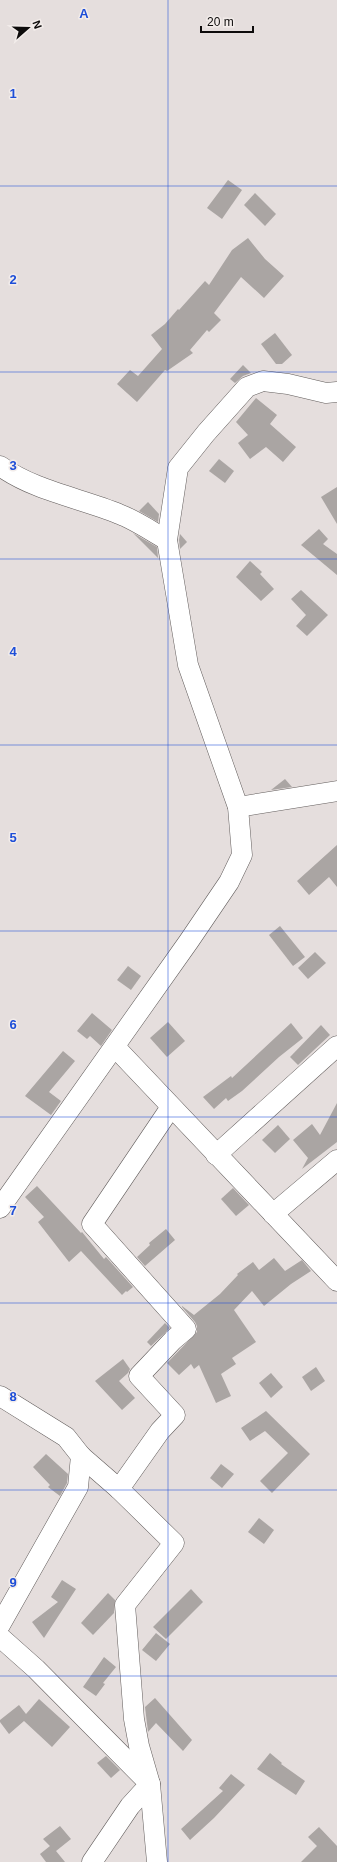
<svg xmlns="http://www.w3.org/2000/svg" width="337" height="1862" font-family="Helvetica,sans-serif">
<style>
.building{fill:#aaa5a3}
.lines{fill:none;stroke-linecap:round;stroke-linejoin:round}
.minor-casing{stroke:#625d5c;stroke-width:21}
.minor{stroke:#fff;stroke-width:20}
.grid{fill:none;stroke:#1d4ed8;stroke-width:1;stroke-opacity:0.55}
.grid-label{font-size:13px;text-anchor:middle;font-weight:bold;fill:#1d4ed8;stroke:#f2ecea;stroke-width:3;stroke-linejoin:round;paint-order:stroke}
</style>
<rect width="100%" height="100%" fill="#e5dedd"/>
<!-- building -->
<g class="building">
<polygon points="228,180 242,190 222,219 207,208"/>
<polygon points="255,193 276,214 265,226 244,205"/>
<polygon points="248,238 265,259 284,276 264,298 241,277 214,313 221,320 209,332 207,330 190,350 193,353 167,371 165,370 137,402 117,384 130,370 138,376 162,349 151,335 165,324 178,309 179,310 205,281 209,285 232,250"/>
<polygon points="275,333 292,355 282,364 276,364 261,344"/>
<polygon points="243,365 251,373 243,376 235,383 230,379"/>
<polygon points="256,398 277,415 270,424 296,447 283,462 266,447 250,459 238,443 248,435 236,422"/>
<polygon points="219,459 234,471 225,483 209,471"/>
<polygon points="337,487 337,524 321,497"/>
<polygon points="148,502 159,514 158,522 139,511"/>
<polygon points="319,529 328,539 323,544 337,554 337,575 301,545"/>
<polygon points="133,533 157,547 158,558"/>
<polygon points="180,534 187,542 180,549 179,540"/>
<polygon points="250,561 262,572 260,574 274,589 261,601 236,577"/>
<polygon points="301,590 328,615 307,636 296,626 306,615 291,599"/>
<polygon points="285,779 292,787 271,790"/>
<polygon points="337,845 337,887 329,877 309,895 297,881"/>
<polygon points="280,926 305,957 293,966 269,935"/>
<polygon points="315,952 326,963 308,979 298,968"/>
<polygon points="128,966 141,976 131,990 117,980"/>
<polygon points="92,1013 112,1030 101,1046 90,1036 87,1039 77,1031"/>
<polygon points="168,1022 185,1041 167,1057 150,1038"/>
<polygon points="291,1023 303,1038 279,1057 242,1091 228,1101 226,1098 214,1109 203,1097 231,1076 232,1078"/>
<polygon points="321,1025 330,1035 298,1065 290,1057"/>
<polygon points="63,1051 75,1061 49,1092 61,1101 51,1115 25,1096"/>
<polygon points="337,1103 337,1142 302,1169 308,1158 293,1140 312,1124 320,1135"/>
<polygon points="278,1125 290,1139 275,1153 262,1140"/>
<polygon points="37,1186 81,1233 82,1232 104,1259 106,1257 133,1287 127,1292 126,1291 122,1295 81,1251 69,1262 38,1222 44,1217 25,1197"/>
<polygon points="233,1188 249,1205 236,1216 221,1199"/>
<polygon points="166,1229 175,1240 145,1266 137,1257 150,1245 149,1243"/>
<polygon points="274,1258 285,1271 302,1260 311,1271 291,1284 264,1306 252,1291 234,1310 256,1342 232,1358 236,1364 221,1374 231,1396 216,1403 199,1365 194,1369 191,1364 179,1375 167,1363 197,1332 197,1326 195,1322 182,1307 182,1306 194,1315 220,1294 238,1275 237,1274 253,1262 259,1270"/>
<polygon points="165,1323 170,1328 151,1346 147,1342"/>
<polygon points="123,1359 130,1369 128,1373 119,1381 135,1398 122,1410 95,1381"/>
<polygon points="316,1367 325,1381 311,1391 302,1377"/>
<polygon points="271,1373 283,1387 271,1398 259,1383"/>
<polygon points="266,1411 310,1454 272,1493 260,1481 288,1453 265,1431 250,1441 241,1428"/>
<polygon points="46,1454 68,1474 67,1483 60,1496 48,1487 50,1485 33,1467"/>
<polygon points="221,1464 234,1474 222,1488 210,1478"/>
<polygon points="259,1518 274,1530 264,1544 248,1532"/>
<polygon points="62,1580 76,1589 44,1638 32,1622 58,1602 51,1597"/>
<polygon points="191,1589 203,1602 166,1639 153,1627"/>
<polygon points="108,1593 115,1600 114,1613 93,1635 81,1623"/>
<polygon points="156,1633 170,1644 156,1661 142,1650"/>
<polygon points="104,1657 116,1667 103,1683 105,1684 96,1696 83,1687"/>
<polygon points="155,1698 192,1740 183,1751 156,1723 148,1732 145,1707"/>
<polygon points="39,1699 70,1727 52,1747 24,1721 9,1734 0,1722 0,1720 19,1705 26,1714"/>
<polygon points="270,1753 282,1763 281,1764 305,1781 296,1795 257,1769"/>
<polygon points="106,1756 120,1770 111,1778 97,1763"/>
<polygon points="231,1774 245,1785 214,1818 190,1840 181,1829 223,1791 219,1788"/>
<polygon points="60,1826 71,1839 56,1851 65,1862 46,1862 40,1854 50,1846 43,1839"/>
<polygon points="319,1827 337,1846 337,1862 301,1862 317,1846 308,1837"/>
</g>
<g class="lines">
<!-- minor casing -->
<g class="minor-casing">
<g id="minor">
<path d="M0,466C35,491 80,498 119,514C135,520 151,531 167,540L188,665L238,807L242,855L229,882L189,941L0,1208"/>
<polyline points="167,540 178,468 206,433 247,387 263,381 288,384 326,393 337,392"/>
<polyline points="238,807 337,791"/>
<polyline points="115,1047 337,1281"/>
<polyline points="216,1155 337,1046"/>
<polyline points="273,1214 337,1160"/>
<polyline points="0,1396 66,1437 81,1456 78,1487 0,1625"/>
<polyline points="81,1456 119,1489"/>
<polyline points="0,1637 36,1669 150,1784 130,1806 92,1862"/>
<polyline points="157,1862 150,1784 139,1746 134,1719 125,1605 174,1543 119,1489 160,1431 175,1415 139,1376 173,1340 186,1329 92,1224 171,1107"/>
</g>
</g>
<!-- minor -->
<use href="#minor" class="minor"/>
</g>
<!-- grid -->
<path class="grid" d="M168,0V1862M0,186H337M0,372H337M0,559H337M0,745H337M0,931H337M0,1117H337M0,1303H337M0,1490H337M0,1676H337"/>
<g class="grid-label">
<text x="84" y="18">A</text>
<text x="13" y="98">1</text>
<text x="13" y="284">2</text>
<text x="13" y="470">3</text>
<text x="13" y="656">4</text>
<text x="13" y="842">5</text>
<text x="13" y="1029">6</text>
<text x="13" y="1215">7</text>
<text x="13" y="1401">8</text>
<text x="13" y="1587">9</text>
</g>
<!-- north arrow -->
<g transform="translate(28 28) rotate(70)" stroke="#f2ecea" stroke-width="3" paint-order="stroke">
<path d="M0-3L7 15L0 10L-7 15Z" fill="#0d0b0b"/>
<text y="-6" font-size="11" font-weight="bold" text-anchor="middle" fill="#0d0b0b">N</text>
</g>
<!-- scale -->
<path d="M201 26v6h52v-6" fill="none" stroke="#0d0b0b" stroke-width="2"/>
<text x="207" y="26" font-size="12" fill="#0d0b0b" stroke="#f2ecea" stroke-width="3" paint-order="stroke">20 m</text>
</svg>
